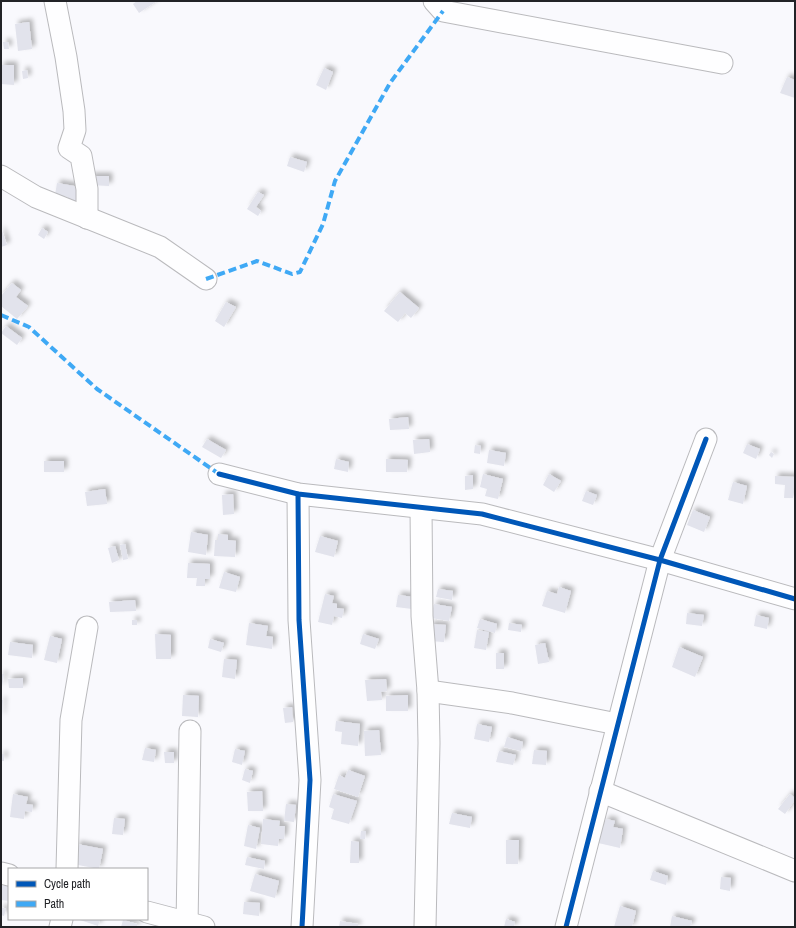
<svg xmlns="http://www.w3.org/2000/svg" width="796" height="928" font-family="'Archivo Narrow',sans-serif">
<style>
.building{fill:#e2e3ec;filter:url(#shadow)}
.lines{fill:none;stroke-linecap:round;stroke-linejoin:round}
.minor-casing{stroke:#bababd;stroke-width:23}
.minor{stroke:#fefeff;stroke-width:21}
.quiet{stroke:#3fa9f5;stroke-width:4;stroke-dasharray:8 4;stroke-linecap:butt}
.cycleway-casing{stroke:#fff;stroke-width:8}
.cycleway{stroke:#0057b8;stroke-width:5}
</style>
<defs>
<filter id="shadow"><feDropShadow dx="3.5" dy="-3.5" stdDeviation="2" flood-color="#0004"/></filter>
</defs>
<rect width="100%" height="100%" fill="#f9f9fd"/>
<!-- building -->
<g class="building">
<polygon points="137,1 157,1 139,13 133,4"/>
<polygon points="29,22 32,49 18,51 15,24"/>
<polygon points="3,42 8,42 9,49 4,49"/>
<polygon points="1,65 14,65 14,85 1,84"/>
<polygon points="324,68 333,72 326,90 316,85"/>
<polygon points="27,70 28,78 23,79 22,71"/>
<polygon points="787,77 795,80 795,98 780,93"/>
<polygon points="290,157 307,162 304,172 287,166"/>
<polygon points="90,176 109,176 109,186 90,185"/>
<polygon points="57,183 80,187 77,205 67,203 68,197 55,195"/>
<polygon points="258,192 264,195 256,207 261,211 258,216 247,209"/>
<polygon points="1,228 7,245 1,247"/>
<polygon points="42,228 48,232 44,239 38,235"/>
<polygon points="12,283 21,290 16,297 28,306 17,319 1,306 1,296"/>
<polygon points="400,292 419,308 411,318 405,313 398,322 384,311"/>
<polygon points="226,302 236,307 224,327 215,321"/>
<polygon points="6,326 22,338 17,345 1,333"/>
<polygon points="408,417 409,429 390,430 389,419"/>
<polygon points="207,439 226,450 221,458 202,447"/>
<polygon points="429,439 430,452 414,454 413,440"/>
<polygon points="747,444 760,449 756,459 743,453"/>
<polygon points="475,445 481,446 480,454 474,453"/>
<polygon points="489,450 506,453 504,466 487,463"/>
<polygon points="771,452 774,454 772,458 769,455"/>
<polygon points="336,459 349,462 348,472 334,469"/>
<polygon points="386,459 408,460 407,472 386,472"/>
<rect x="44" y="461" width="20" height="11"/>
<polygon points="483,474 503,479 498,499 485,496 487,489 480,487"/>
<polygon points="549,474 561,481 554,492 543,485"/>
<polygon points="473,475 473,489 465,490 465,476"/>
<polygon points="775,476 795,477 793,498 784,498 785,485 775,484"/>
<polygon points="733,482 747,486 743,504 728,500"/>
<polygon points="105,489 107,504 87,506 85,492"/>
<polygon points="586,491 597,495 593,505 582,501"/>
<polygon points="233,494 234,514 223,515 222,495"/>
<polygon points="693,510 710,517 704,532 687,525"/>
<polygon points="191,532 208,535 206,555 188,552"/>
<polygon points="218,534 228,535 228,540 236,541 235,557 214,556 215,540 218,540"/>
<polygon points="320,536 338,541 334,557 315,552"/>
<polygon points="125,544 128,559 123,560 120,545"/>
<polygon points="115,546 119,560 112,563 108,548"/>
<polygon points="188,563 210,564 210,579 205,579 205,586 196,586 197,578 187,578"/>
<polygon points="224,572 240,577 236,592 219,588"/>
<polygon points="559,587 571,591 565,613 542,606 547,591 557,594"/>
<polygon points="438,589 453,591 452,600 436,597"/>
<polygon points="325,594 334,596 332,603 337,604 337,608 344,609 342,618 334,616 332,625 318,622"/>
<polygon points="398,595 414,597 412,609 396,607"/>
<polygon points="135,600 136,611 110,612 109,602"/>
<polygon points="434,604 452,607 449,621 431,618"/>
<polygon points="687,613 704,615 702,626 686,624"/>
<polygon points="756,615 769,618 767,629 754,626"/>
<polygon points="480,619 497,624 495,633 477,628"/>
<rect x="132" y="620" width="5" height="5"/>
<polygon points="249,623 268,626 266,636 273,637 272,649 246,645"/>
<polygon points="509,623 522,625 521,632 508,630"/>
<polygon points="430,624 446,625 444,642 429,641"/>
<polygon points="477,630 489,632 486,650 474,648"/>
<polygon points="155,634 171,635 171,659 156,659"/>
<polygon points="363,634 379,639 375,649 360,644"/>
<polygon points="50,636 62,639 57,663 44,660"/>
<polygon points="210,639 224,643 221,652 208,648"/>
<polygon points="10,642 33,645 32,658 8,655"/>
<polygon points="545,643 549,662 538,664 535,645"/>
<polygon points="679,647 703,657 695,677 672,667"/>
<rect x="496" y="653" width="8" height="16"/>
<polygon points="224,659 237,660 235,679 222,677"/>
<polygon points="1,674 4,674 2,687 1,687"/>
<polygon points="23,678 23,688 9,688 8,679"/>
<polygon points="386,679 387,691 381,692 382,700 367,701 365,680"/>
<polygon points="183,695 199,696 198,717 182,716"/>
<polygon points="408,695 408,711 386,711 386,696"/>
<polygon points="1,700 3,700 2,717 1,717"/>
<polygon points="292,707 293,722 285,723 283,708"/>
<polygon points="336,721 360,724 358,746 341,744 342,732 335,731"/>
<polygon points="477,724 492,727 489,742 474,739"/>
<polygon points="379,730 381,755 365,756 364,731"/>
<polygon points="507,737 523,742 521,751 504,747"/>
<polygon points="145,748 156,750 154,762 142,760"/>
<polygon points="235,749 245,751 242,765 232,762"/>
<polygon points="534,750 547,751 546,765 532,764"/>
<polygon points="499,751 516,755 513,765 496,762"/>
<polygon points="164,752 174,752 174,763 165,763"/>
<rect x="1" y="754" width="3" height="7"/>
<polygon points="245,769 253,771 250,783 242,780"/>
<polygon points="348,770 365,776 358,797 334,789 339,775 345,778"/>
<polygon points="262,791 263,811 248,811 247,792"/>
<polygon points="13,794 28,797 26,804 33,805 32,812 25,811 24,819 10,817"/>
<polygon points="333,794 357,801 349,824 331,819 334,809 329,807"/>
<polygon points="790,794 795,798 795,800 785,814 778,809"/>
<polygon points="286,804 296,805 294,822 284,821"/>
<polygon points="452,813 472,817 470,828 449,824"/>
<polygon points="114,818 125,819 123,835 112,834"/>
<polygon points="263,819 280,821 279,826 285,826 284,839 279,839 278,846 261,844"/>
<polygon points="606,819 615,821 613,827 623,829 620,848 594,842 598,824 604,825"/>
<polygon points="248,825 260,828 256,849 244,846"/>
<polygon points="361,831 366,831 365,839 360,839"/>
<polygon points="506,840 519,840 518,864 506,864"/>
<polygon points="351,841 359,842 359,863 350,863"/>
<polygon points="77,844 103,849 99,869 73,864"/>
<polygon points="247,857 265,861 264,869 245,865"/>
<polygon points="653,871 668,876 666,885 650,880"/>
<polygon points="255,874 279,881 275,898 250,891"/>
<polygon points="721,877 731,878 730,891 720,889"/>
<polygon points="1,885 9,887 9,901 1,900"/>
<polygon points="244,902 260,903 259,916 243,914"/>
<polygon points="620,906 636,911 632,927 614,927"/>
<polygon points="1,907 6,909 4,916 1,915"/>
<polygon points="672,916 692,921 690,927 670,927"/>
<polygon points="77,919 100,919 98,926"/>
<polygon points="506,919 515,922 514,927 504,927"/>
<polygon points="123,920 137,924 137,927 121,927"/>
<polygon points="340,921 358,924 358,927 339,927"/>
</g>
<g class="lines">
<!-- minor casing -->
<g class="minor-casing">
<g id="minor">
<polyline points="55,1 66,57 74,111 75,130 69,148 81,156 87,189 87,218"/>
<polyline points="434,1 443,11 722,63"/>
<polyline points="1,176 36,197 160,247 206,279"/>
<polyline points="219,474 298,494 482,514 660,560 795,599"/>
<polyline points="298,494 299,620 310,780 302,927"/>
<polyline points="421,508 422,616 428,691 429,743 425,927"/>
<polyline points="428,691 512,703 617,724"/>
<polyline points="600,791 795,871"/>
<polyline points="67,869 71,720 87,627"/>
<polyline points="1,873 9,875"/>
<polyline points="147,912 204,927"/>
<polyline points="60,927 62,919"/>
<polyline points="187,927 190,731"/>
<polyline points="566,927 660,560 706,439"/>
</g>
</g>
<!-- minor -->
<use href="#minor" class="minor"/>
<!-- quiet -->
<g class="quiet">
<polyline points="206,279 257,261 292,274 300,272 323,224 335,181 390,83 443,11"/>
<polyline points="1,315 29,327 97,389 219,474"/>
</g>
<!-- cycleway casing -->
<g class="cycleway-casing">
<g id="cycleway">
<polyline points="219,474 298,494 482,514 660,560 795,599"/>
<polyline points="298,494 299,620 310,780 302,927"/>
<polyline points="566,927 660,560 706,439"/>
</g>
</g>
<!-- cycleway -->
<use href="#cycleway" class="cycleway"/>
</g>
<!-- border -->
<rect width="796" height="928" fill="none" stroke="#222327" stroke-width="4"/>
<!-- legend -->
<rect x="8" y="868" width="140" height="52" fill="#ffffff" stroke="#a7a7a9"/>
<rect x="16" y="881" width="20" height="6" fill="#0057b8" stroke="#a7a7a9"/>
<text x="44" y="888" font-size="12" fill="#222327">Cycle path</text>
<rect x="16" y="901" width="20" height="6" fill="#3fa9f5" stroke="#a7a7a9"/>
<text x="44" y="908" font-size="12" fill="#222327">Path</text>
</svg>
